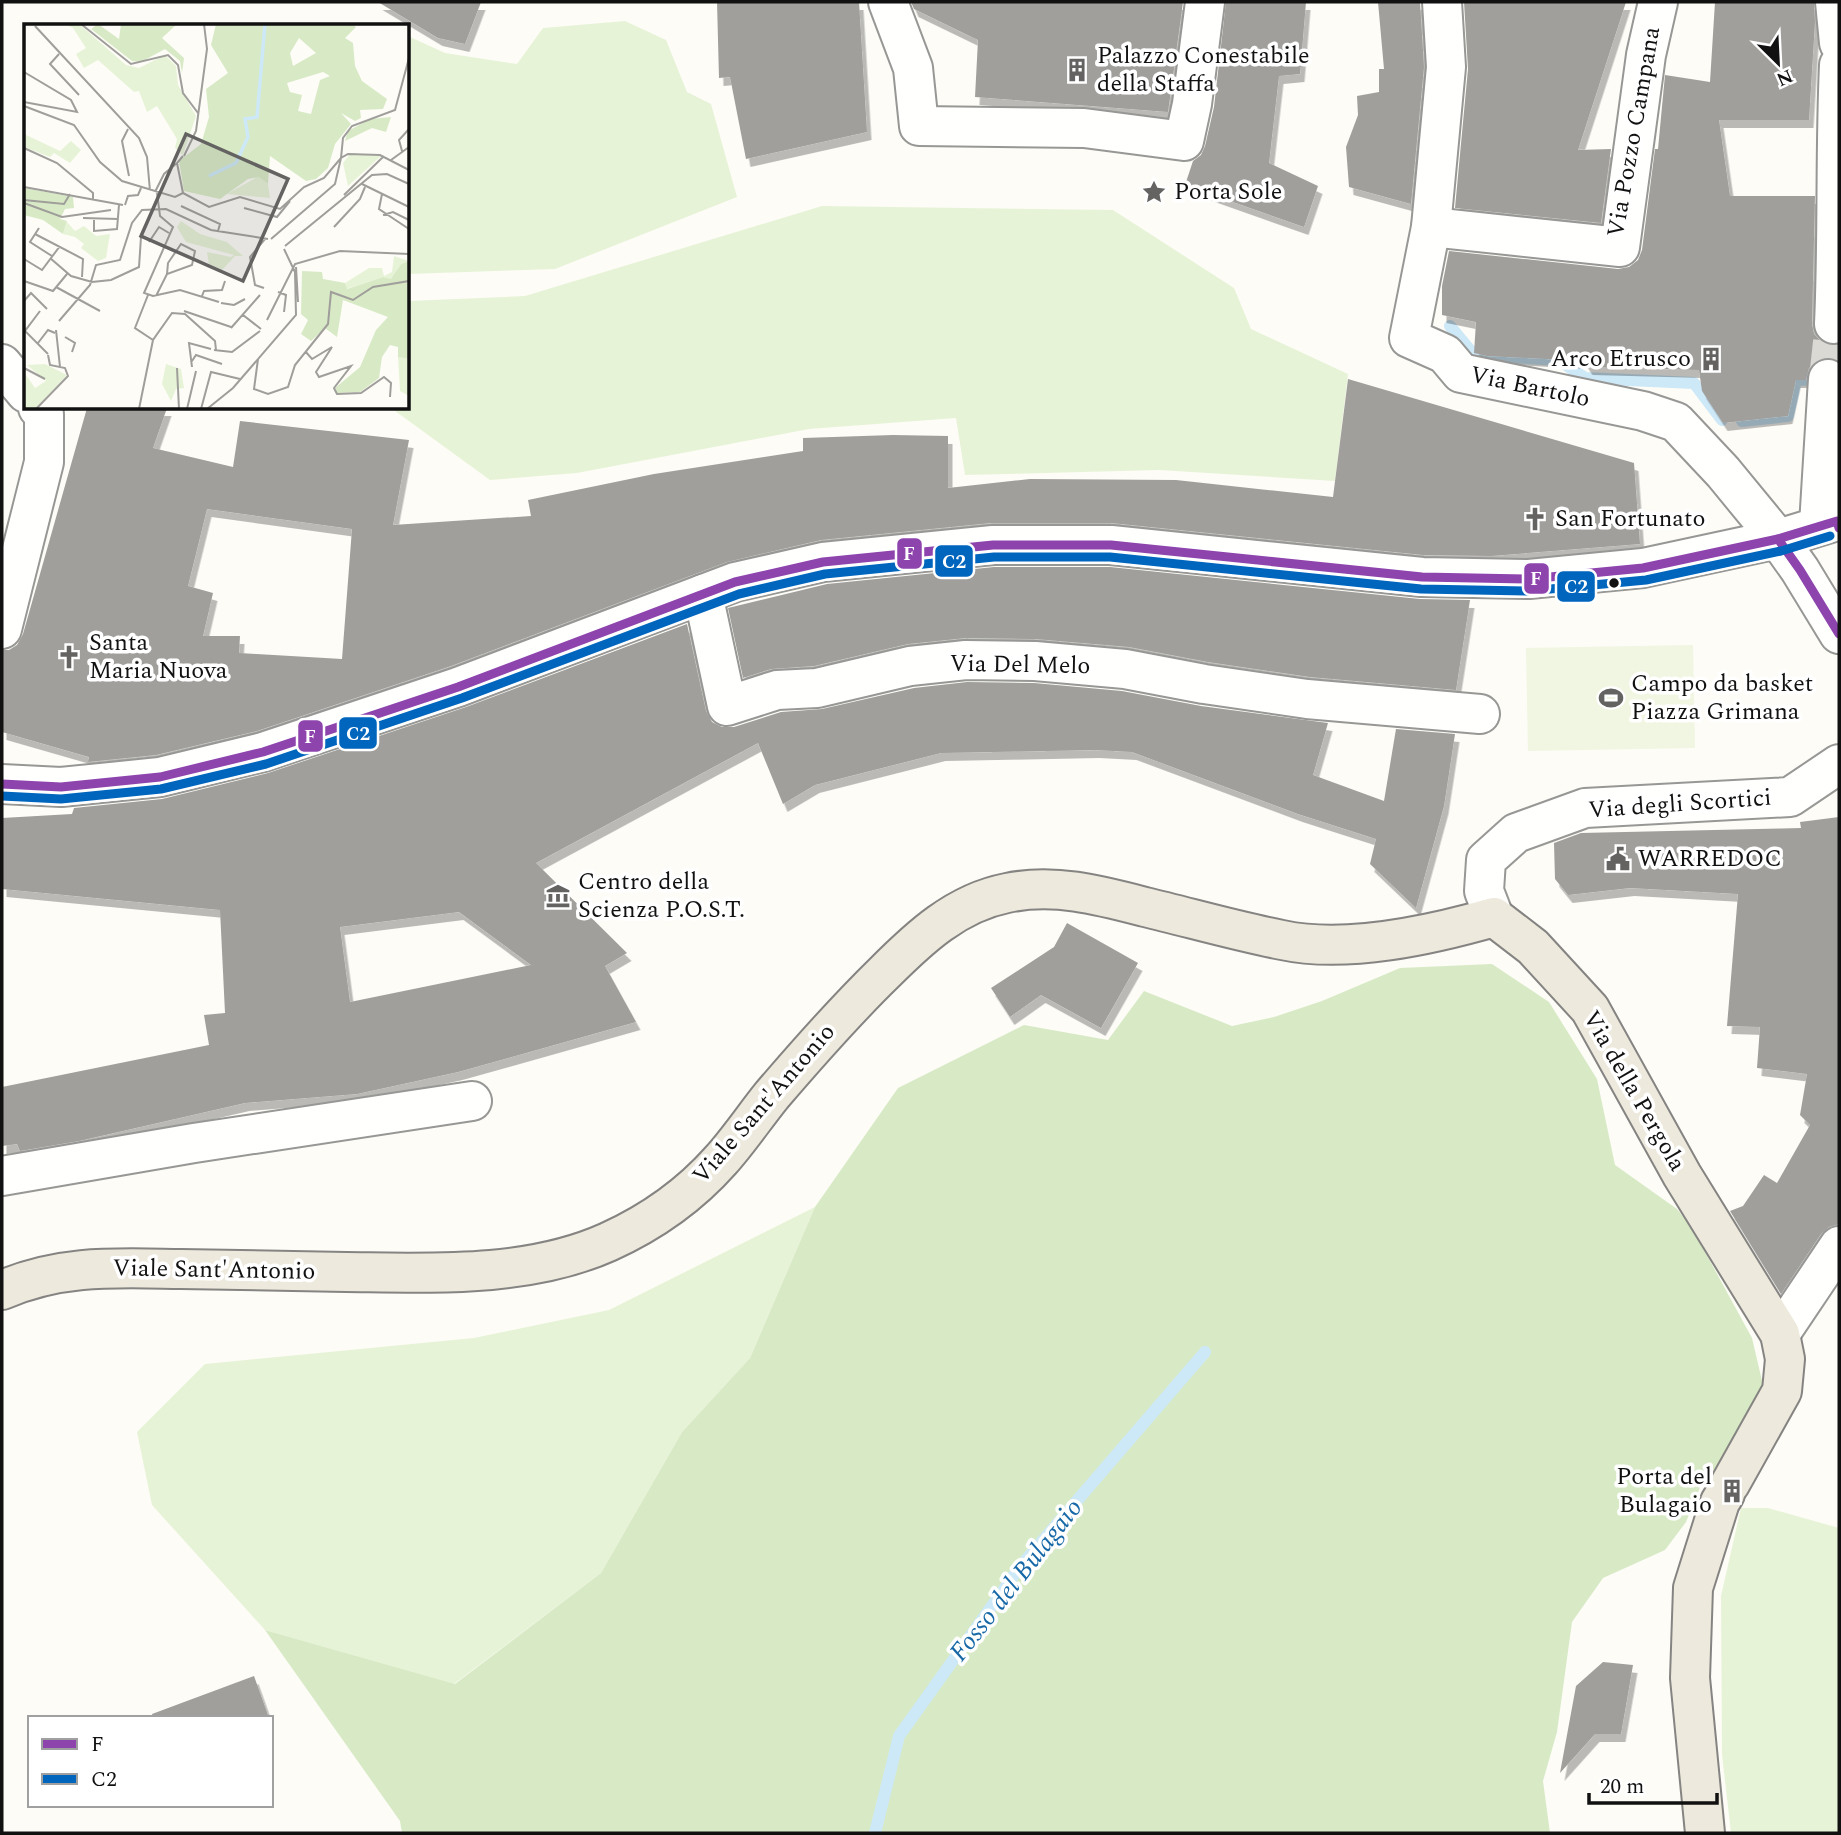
<svg xmlns="http://www.w3.org/2000/svg" width="1841" height="1835" font-family="Spectral,serif">
<style>
.green{fill:#e7f3d7}
.forest{fill:#d8eac5}
.pitch{fill:#f0f6e1}
.lines{fill:none;stroke-linecap:round;stroke-linejoin:round}
.stream{stroke:#cde8f7;stroke-width:12}
.building{fill:#a19f9c;fill-rule:evenodd;filter:url(#shadow)}
.minor-tunnel{stroke:#dad9d4;stroke-width:38;stroke-dasharray:38 19;stroke-linecap:butt}
.minor-casing{stroke:#979795;stroke-width:42}
.major-casing{stroke:#858482;stroke-width:42}
.minor{stroke:#fffffe;stroke-width:38}
.major{stroke:#ede9dc;stroke-width:38}
.bus-1-casing{stroke:#fff;stroke-width:14}
.bus-2-casing{stroke:#fff;stroke-width:14}
.bus-1{stroke:#8e44ad;stroke-width:9}
.bus-2{stroke:#0065bd;stroke-width:9}
.bus-dot{fill:#111;stroke:#fff;stroke-width:2.5}
.labels{text-anchor:middle;dominant-baseline:central;stroke-width:7;stroke-linejoin:round;paint-order:stroke}
.poi-label{font-size:24px;fill:#111;stroke:#fff;text-anchor:start}
.street-label{font-size:24px;fill:#111;stroke:#fff}
.water-label{font-size:26px;font-style:italic;fill:#1768a6;stroke:#fff}
.inset-river{fill:none;stroke:#cde8f7;stroke-width:3.5}
.inset-road{fill:none;stroke:#9f9e9b;stroke-width:2}
.view{fill:#646362;fill-opacity:0.15;stroke:#646362;stroke-width:3.5}
.inset-edge{fill:none;stroke:#111;stroke-width:3.5}
.line-badge{stroke:#fff;stroke-width:2.5}
.badge-label{font-size:19px;text-anchor:middle;font-weight:bold;fill:#fff}
</style>
<defs>
<filter id="shadow"><feDropShadow dx="4.5" dy="8" stdDeviation="0" flood-color="#0004"/></filter>
</defs>
<rect width="100%" height="100%" fill="#fdfcf7"/>
<!-- green -->
<g class="green">
<polygon points="625,21 666,40 687,92 711,104 737,197 555,269 408,274 408,36 445,53 517,64 543,28"/>
<polygon points="822,206 1113,210 1234,288 1251,329 1348,374 1335,481 1159,470 965,475 956,418 809,429 577,473 490,480 391,408 408,408 408,301 525,296"/>
<polygon points="815,1207 750,1358 682,1432 601,1573 454,1684 265,1630 152,1505 137,1432 205,1364 474,1338 609,1310"/>
<polygon points="1741,1508 1768,1508 1839,1528 1839,1833 1731,1833 1722,1755 1721,1596"/>
</g>
<!-- forest -->
<polygon class="forest" points="1492,964 1549,1002 1597,1079 1615,1165 1677,1209 1692,1228 1752,1338 1763,1385 1753,1425 1718,1468 1705,1475 1686,1522 1665,1550 1603,1578 1572,1622 1557,1732 1543,1781 1550,1833 402,1833 400,1821 265,1630 455,1684 601,1573 682,1432 750,1358 815,1207 898,1088 1024,1025 1108,1040 1144,991 1232,1026 1274,1017 1322,1001 1400,968"/>
<!-- pitch -->
<polygon class="pitch" points="1693,645 1695,748 1528,751 1526,648"/>
<g class="lines">
<!-- stream -->
<g class="stream">
<polyline points="1450,326 1474,355 1559,360 1585,378 1694,383 1722,420"/>
<polyline points="1742,421 1788,416 1796,380 1824,379"/>
<polyline points="875,1833 899,1736 1019,1568 1205,1352"/>
</g>
</g>
<!-- building -->
<g class="building">
<polygon points="378,2 481,2 465,44 438,38"/>
<polygon points="717,2 859,2 867,132 746,159 730,77 719,78"/>
<polygon points="911,2 1183,2 1168,112 975,97 978,40 914,9"/>
<polygon points="1226,2 1306,2 1300,74 1279,76 1269,163 1318,186 1304,227 1185,185 1193,161 1201,155 1205,146 1214,107"/>
<polygon points="1378,2 1420,2 1424,67 1411,204 1349,187 1346,147 1358,115 1357,96 1379,92 1379,69 1384,69"/>
<polygon points="1464,2 1626,2 1578,150 1611,149 1601,223 1455,208 1468,69"/>
<polygon points="1715,2 1814,2 1815,22 1809,120 1719,120 1730,196 1815,196 1812,324 1814,334 1822,342 1833,346 1839,345 1839,360 1829,357 1819,359 1809,368 1806,380 1796,380 1788,416 1723,423 1702,391 1699,370 1588,367 1584,361 1487,356 1474,353 1476,322 1442,315 1442,286 1449,251 1618,269 1629,267 1638,260 1642,250 1655,149 1658,149 1665,75 1710,82"/>
<path d="M1348,379L1634,463L1640,544L1491,556L1423,555L1111,523H991L821,540L727,562L451,666L257,731L156,755L88,762L89,757L2,732V650H9L17,645L23,634L87,408H167L153,448L233,467L240,421L409,440L393,525L531,516L528,500L654,474L803,451V438L893,435L948,436V488L1030,479L1176,480L1333,497ZM207,509L352,529L342,659L239,653L240,636H203L213,593L188,586Z"/>
<polygon points="994,567 1110,567 1420,599 1470,600 1456,690 1310,677 1208,662 1129,647 1035,639 966,638 908,644 814,666 771,669 743,678 728,608 827,584"/>
<path d="M687,624L706,711L712,722L722,727H734L781,712L822,709L914,688L967,682L1034,683L1122,691L1201,706L1328,723L1313,775L1384,801L1396,729L1455,734L1444,806L1416,908L1370,864L1376,839L1298,814L1132,752L1095,750L941,753L815,785L783,804L758,743L536,863L627,953L605,966L636,1022L458,1072L357,1094L245,1103L79,1141L20,1151L17,1144L2,1146V1087L209,1045L204,1015L225,1013L220,910L2,889V818L72,814L74,808L162,799L268,773L466,707ZM459,912L531,965L350,1002L340,927Z"/>
<polygon points="1839,817 1839,1224 1829,1227 1821,1234 1781,1294 1730,1211 1743,1206 1764,1175 1777,1183 1810,1125 1800,1115 1807,1074 1757,1068 1760,1027 1727,1026 1738,894 1630,888 1568,895 1555,879 1554,843 1581,833 1801,828 1800,822"/>
<polygon points="1067,923 1138,963 1101,1028 1041,995 1010,1017 991,988 1054,947"/>
<polygon points="1603,1662 1633,1665 1621,1734 1595,1734 1560,1773 1576,1686"/>
<polygon points="254,1676 269,1718 153,1718 152,1714"/>
</g>
<g class="lines">
<!-- minor-tunnel -->
<polyline class="minor-tunnel" points="1828,379 1834,324"/>
<!-- minor casing -->
<g class="minor-casing">
<g id="minor">
<polyline points="888,2 913,68 919,126 1084,128 1184,141 1192,104 1205,2"/>
<polyline points="1442,2 1446,67 1431,227 1409,338 1445,354 1461,373 1643,411 1676,422 1723,472 1778,539 1800,570 1839,634"/>
<polyline points="1835,2 1839,43"/>
<polyline points="1431,227 1620,247 1646,55 1658,2"/>
<path d="M1834,324C1838,238 1835,151 1839,65"/>
<polyline points="2,364 26,393"/>
<polyline points="1819,525 1828,379"/>
<polyline points="703,594 727,706 777,690 817,688 910,666 966,660 1035,661 1125,669 1204,684 1307,699 1480,714"/>
<polyline points="2,629 44,462 44,414 38,408"/>
<polyline points="2,784 61,787 160,777 263,752 458,687 735,582 823,562 993,545 1111,545 1422,577 1529,579 1643,568 1778,539 1837,521"/>
<polyline points="1494,917 1484,891 1486,860 1516,833 1585,808 1790,797 1839,764"/>
<polyline points="2,1176 194,1143 472,1101"/>
<polyline points="1780,1334 1839,1246"/>
</g>
</g>
<!-- major casing -->
<g class="major-casing">
<g id="major">
<path d="M2,1290C62,1264 117,1268 181,1269C236,1270 291,1271 346,1272C432,1273 528,1278 608,1242C650,1223 690,1195 721,1160C739,1140 755,1116 772,1095C808,1053 844,1012 884,973C919,938 956,903 1007,893C1054,883 1099,895 1145,907C1191,918 1236,931 1282,940C1347,954 1431,935 1494,917L1533,947L1590,1009L1682,1175L1780,1334L1785,1359L1782,1391L1730,1484"/>
<polyline points="1705,1833 1690,1678 1693,1588 1720,1502 1725,1494"/>
</g>
</g>
<!-- minor -->
<use href="#minor" class="minor"/>
<!-- major -->
<use href="#major" class="major"/>
<!-- bus-1 casing -->
<g class="bus-1-casing">
<g id="bus-1">
<polyline points="1778,539 1800,570 1839,634"/>
<polyline points="2,784 61,787 160,777 263,752 458,687 735,582 823,562 993,545 1111,545 1422,577 1529,579 1643,568 1778,539 1837,521 1839,528"/>
</g>
</g>
<!-- bus-2 casing -->
<g class="bus-2-casing">
<polyline id="bus-2" points="2,796 61,799 161,789 266,764 462,698 739,594 825,574 994,557 1110,557 1421,589 1529,591 1646,580 1781,551 1830,536"/>
</g>
<!-- bus-1 -->
<use href="#bus-1" class="bus-1"/>
<!-- bus-2 -->
<use href="#bus-2" class="bus-2"/>
</g>
<!-- icons -->
<defs>
<g id="building-bare" transform="scale(1.89)"><path d="M-4-6H4V6H1V3H-1V6H-4ZM-2.5-4.3h1.7v1.8h-1.7ZM.8-4.3h1.7v1.8H.8ZM-2.5-1h1.7V.8h-1.7ZM.8-1h1.7V.8H.8Z" fill="#646362" stroke="#fff" stroke-width="2.5" paint-order="stroke"/></g>
<g id="sight-bare" transform="scale(1.89)"><path d="M0-6L1.8-2.2L6-1.7L2.9 1.2L3.7 5.4L0 3.3L-3.7 5.4L-2.9 1.2L-6-1.7L-1.8-2.2Z" fill="#646362" stroke="#fff" stroke-width="2.5" paint-order="stroke"/></g>
<g id="church-bare" transform="scale(1.89)"><path d="M-1.2-6h2.4v3.5h3.3v2.4h-3.3V6h-2.4V-.1h-3.3v-2.4h3.3Z" fill="#646362" stroke="#fff" stroke-width="2.5" paint-order="stroke"/></g>
<g id="stadium-bare" transform="scale(1.89)"><path d="M0-5a6.5 5 0 1 0 0 10a6.5 5 0 1 0 0-10ZM-3.5-1.8h7v3.6h-7Z" fill="#646362" stroke="#fff" stroke-width="2.5" paint-order="stroke"/></g>
<g id="civic-bare" transform="scale(1.89)"><path d="M-.6-6.5H3V-4.5H.6V-3L4-1V1h2V6H-6V1h2V-1L-.6-3ZM-1.2 2.5V6h2.4V2.5Z" fill="#646362" stroke="#fff" stroke-width="2.5" paint-order="stroke"/></g>
<g id="museum-bare" transform="scale(1.89)"><path d="M0-6L6-3V-2H-6V-3ZM-5-1h2V3h-2ZM-1-1h2V3h-2ZM3-1h2V3H3ZM-6 4H6V6H-6Z" fill="#646362" stroke="#fff" stroke-width="2.5" paint-order="stroke"/></g>
</defs>
<g fill-rule="evenodd">
<use href="#building-bare" x="1077" y="70"/>
<use href="#sight-bare" x="1154" y="192"/>
<use href="#building-bare" x="1711" y="359"/>
<use href="#church-bare" x="1535" y="519"/>
<use href="#church-bare" x="69" y="657"/>
<use href="#stadium-bare" x="1611" y="698"/>
<use href="#civic-bare" x="1618" y="859"/>
<use href="#museum-bare" x="558" y="896"/>
<use href="#building-bare" x="1732" y="1491"/>
</g>
<!-- markers -->
<circle class="bus-dot" cx="1614" cy="583" r="6"/>
<g class="labels">
<!-- poi labels -->
<g class="poi-label">
<text x="1097" y="56">Palazzo Conestabile<tspan x="1097" dy="28">della Staffa</tspan></text>
<text x="1174" y="192">Porta Sole</text>
<text x="1691" y="359" text-anchor="end">Arco Etrusco</text>
<text x="1555" y="519">San Fortunato</text>
<text x="89" y="643">Santa<tspan x="89" dy="28">Maria Nuova</tspan></text>
<text x="1631" y="684">Campo da basket<tspan x="1631" dy="28">Piazza Grimana</tspan></text>
<text x="1638" y="859">WARREDOC</text>
<text x="578" y="882">Centro della<tspan x="578" dy="28">Scienza P.O.S.T.</tspan></text>
<text x="1712" y="1477" text-anchor="end">Porta del<tspan x="1712" dy="28">Bulagaio</tspan></text>
</g>
<!-- street labels -->
<g class="street-label">
<text transform="translate(1634 132) rotate(-80)">Via Pozzo Campana</text>
<text transform="translate(1530 387) rotate(12)">Via Bartolo</text>
<text transform="translate(1020 665) rotate(1)">Via Del Melo</text>
<text transform="translate(1680 804) rotate(-4)">Via degli Scortici</text>
<text transform="translate(1634 1091) rotate(60)">Via della Pergola</text>
<text transform="translate(764 1104) rotate(-49)">Viale Sant'Antonio</text>
<text transform="translate(214 1270) rotate(1)">Viale Sant'Antonio</text>
</g>
<!-- water labels -->
<g class="water-label">
<text transform="translate(1016 1580) rotate(-52)">Fosso del Bulagaio</text>
</g>
</g>
<!-- overview -->
<g transform="translate(24 24)">
<rect width="385" height="385" fill="#fdfcf7"/>
<path d="M41,0H55L102,41L115,44L141,31L152,42L154,61L172,92L159,131L151,124L153,115L133,82L123,88L115,67L110,68L74,36L60,44L52,30L62,24L49,4ZM0,110L36,127L47,117L57,126L46,139L30,129L26,133L0,123ZM327,129L357,132L324,162L319,139ZM235,152L244,160L246,174L203,170ZM157,197L176,210L203,218L219,232H211L198,246L185,240L183,228L207,233L210,231L162,218L153,203ZM43,198L51,207L60,202L72,212L86,210L82,234L74,237L57,224L60,220L51,213L39,210ZM370,232L385,237L377,240L367,256L359,253L322,265L321,259L345,244H358L360,252L368,248ZM374,333L385,335V372L376,367ZM21,340L43,351L11,385H0L2,351L11,364L22,357L3,341ZM142,340L157,345L160,364L152,365L147,377L138,360Z" fill="#e7f3d7"/>
<path d="M74,0L95,15L97,0H153L138,14L160,34L158,49L156,37L141,25L117,38L108,37L67,5ZM192,0H328L332,3L321,14L329,19L331,42L338,57L363,75L359,85L336,86L337,94L331,97L317,89L327,100L311,120L304,144L292,155L282,157L246,132L244,160L235,153L224,155L196,175L160,167L155,137L177,120L185,93L182,65L204,49L187,21ZM275,14L292,29L269,42L266,29ZM299,48L306,52L296,56L287,90L274,87L278,71L266,68L263,59ZM367,93L362,108L348,104L321,117L324,107L346,95ZM0,164L49,173L50,184L41,185L36,195L43,197L39,210L19,196L0,191ZM385,237V335L374,333V323L366,321L358,333L355,354L336,368L313,369L311,364L336,343L352,306L364,293L319,276L313,313L301,304L287,317L277,310L284,296L277,290L278,247L298,248L299,255L321,259L323,265L359,253L367,255L377,240Z" fill="#d8eac5" fill-rule="evenodd"/>
<path class="inset-river" d="M185,152L212,139L224,113L221,95L233,93L241,0"/>
<path class="inset-road" d="M57,0L107,40L144,31L154,41L159,69L174,89M11,2L115,114L123,133L126,167M35,30L26,40L55,71M0,48L47,76L53,88L0,78M0,82L50,101L76,138L98,157L151,173L159,169M104,105L98,117L105,152M0,124L33,139L69,169V175M378,127L375,116L385,105M159,132L153,139L159,169L185,183L216,173L256,185L280,163L300,154L317,134L319,114L328,102L371,86L385,34M160,132L172,107L183,25L180,0M367,136L385,123M338,160L385,183M0,163L99,181M131,168L140,150L153,139M133,169L136,192L149,203L120,269L129,272L156,266L195,278M358,170L355,185L385,205M320,171L360,132M0,176L40,180L46,170M0,179L38,193L87,186M101,181L104,172L114,171L117,164M157,182L196,200L194,207M220,184L253,193L266,177M359,191L369,188L385,196M59,194L94,195M70,196V207L93,205L95,181M310,203L336,175L341,163M15,204L6,218L28,232M11,210L59,235L58,253M247,215L311,160L317,134L324,130L356,131L385,146M125,218L135,203L145,209M261,222L348,151L363,150L385,160M26,234L47,252L68,258L87,256L115,243L117,213L125,194M0,235L18,246L36,222M272,243L274,278M0,257L29,267L43,250M32,263L76,287M240,264L231,261L226,233L241,215M254,268L262,271L260,288M124,271L111,304L129,316M132,272L143,250L168,241L171,227L157,220L144,239L143,250M178,272L180,267L198,266L201,257M0,277L7,269L23,285M197,279L210,281L221,275M16,287L1,307L24,330M160,287L207,303M219,291L237,305M243,296L271,240L316,227L385,230M35,297L66,261L72,241L96,236L108,199L118,186L142,185L187,206L244,215M207,304L236,271M32,306L36,343M41,313L51,319L48,328M14,319L24,306L31,309M190,326L208,328L236,307M281,327L288,335L308,323L292,348L295,353L327,342L310,364L313,370L337,369L360,353L367,359L366,373M234,335L230,365L244,370L264,363L271,341L304,300L307,268L329,276L349,263L385,257M168,337L172,331L198,340M168,343L165,319L187,325M0,344L21,355M153,344L155,385M12,385L44,352L41,344L26,341L24,331M115,385L129,316L148,289L161,290L191,317L192,326M163,385L172,347M177,385L187,348L216,355M183,385L209,364L272,291L271,248L260,225"/>
<path class="view" d="M162,110L264,155L219,257L117,212Z"/>
<rect width="385" height="385" class="inset-edge"/>
</g>
<g class="line-badge">
<rect x="896" y="537" width="27" height="33" rx="7" fill="#8e44ad"/>
<rect x="934" y="544" width="40" height="34" rx="7" fill="#0065bd"/>
<rect x="1523" y="562" width="27" height="33" rx="7" fill="#8e44ad"/>
<rect x="1556" y="570" width="40" height="33" rx="7" fill="#0065bd"/>
<rect x="338" y="716" width="40" height="34" rx="7" fill="#0065bd"/>
<rect x="297" y="719" width="27" height="34" rx="7" fill="#8e44ad"/>
</g>
<g class="badge-label">
<text x="909" y="560">F</text>
<text x="954" y="568">C2</text>
<text x="1536" y="585">F</text>
<text x="1576" y="593">C2</text>
<text x="358" y="740">C2</text>
<text x="310" y="743">F</text>
</g>
<!-- border -->
<rect width="1841" height="1835" fill="none" stroke="#111111" stroke-width="7"/>
<!-- legend -->
<rect x="28" y="1716" width="245" height="91" fill="#ffffff" stroke="#a0a0a0" stroke-width="2"/>
<rect x="42" y="1739" width="35" height="10" fill="#8e44ad" stroke="#a0a0a0" stroke-width="2"/>
<text x="91" y="1751" font-size="21" fill="#111111">F</text>
<rect x="42" y="1774" width="35" height="10" fill="#0065bd" stroke="#a0a0a0" stroke-width="2"/>
<text x="91" y="1786" font-size="21" fill="#111111">C2</text>
<!-- north arrow -->
<g transform="translate(1778 63) rotate(156)" stroke="#ffffff" stroke-width="5" paint-order="stroke">
<path d="M0-5L12 26L0 18L-12 26Z" fill="#111111"/>
<text y="-10" font-size="19" font-weight="bold" text-anchor="middle" fill="#111111">N</text>
</g>
<!-- scale -->
<path d="M1589 1793v10h128v-10" fill="none" stroke="#111111" stroke-width="3.5"/>
<text x="1600" y="1793" font-size="21" fill="#111111" stroke="#ffffff" stroke-width="5" paint-order="stroke">20 m</text>
</svg>
